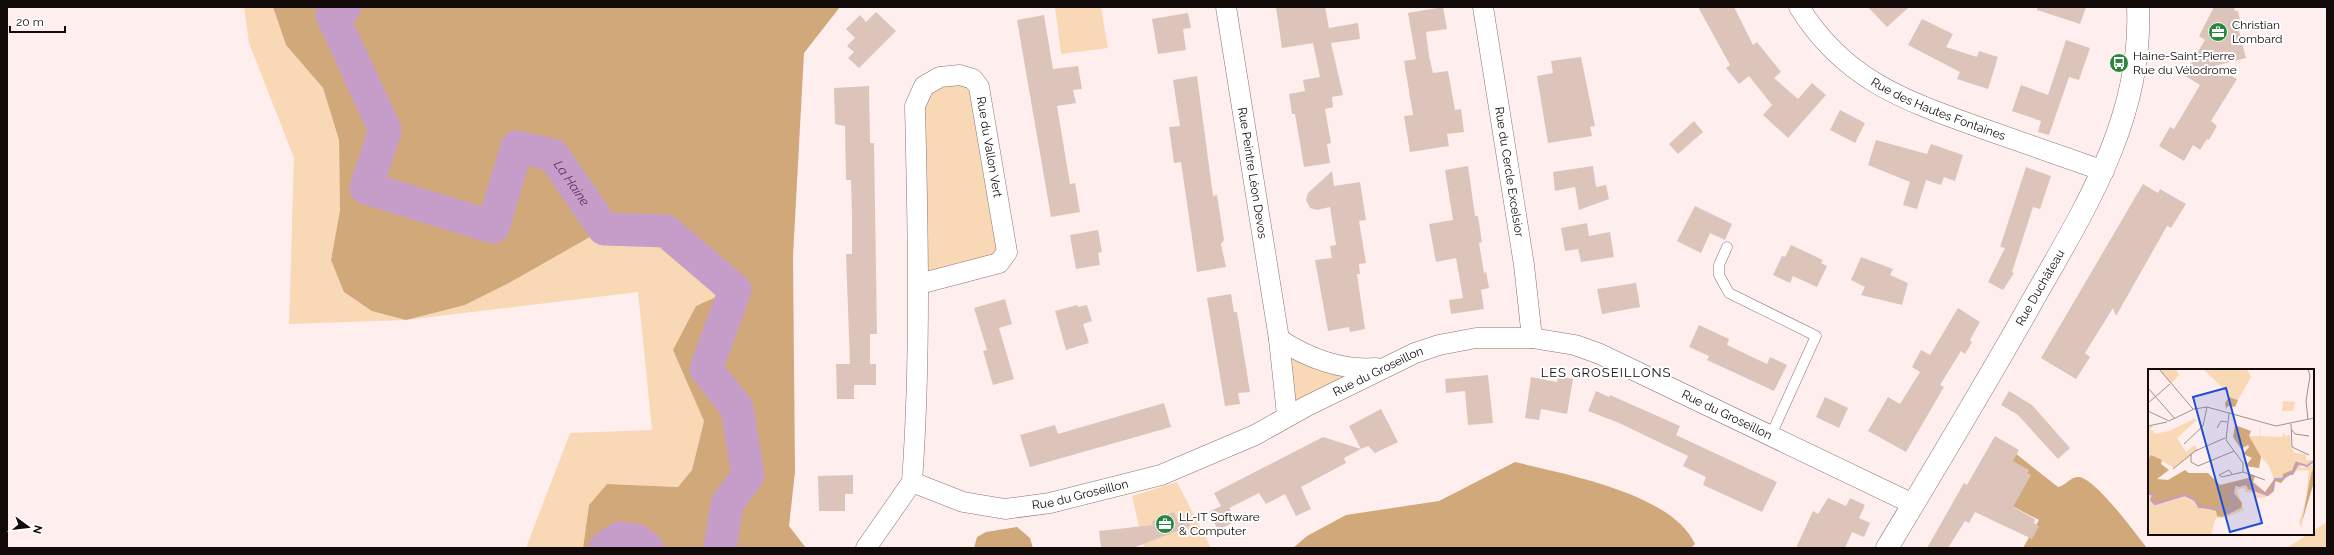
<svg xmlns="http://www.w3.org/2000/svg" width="2334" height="555" font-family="Raleway,sans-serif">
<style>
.green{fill:#f9d8b5}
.forest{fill:#d1a87a}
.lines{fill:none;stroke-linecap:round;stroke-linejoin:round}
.river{stroke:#c69cc8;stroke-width:33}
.building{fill:#ddc4ba}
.service-casing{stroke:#8c7373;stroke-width:11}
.minor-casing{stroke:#8c7373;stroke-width:21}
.tertiary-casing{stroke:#8c7373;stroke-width:23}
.service{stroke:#fff;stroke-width:10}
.minor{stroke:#fff;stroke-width:20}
.tertiary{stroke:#fff;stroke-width:22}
.labels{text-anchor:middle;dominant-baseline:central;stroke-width:4;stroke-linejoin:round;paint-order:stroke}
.poi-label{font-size:12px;fill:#120909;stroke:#fff;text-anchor:start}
.street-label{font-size:12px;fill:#120909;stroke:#fff}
.water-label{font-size:13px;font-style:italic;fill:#643068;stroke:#fff}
.neighbourhood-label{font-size:13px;letter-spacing:1px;fill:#120909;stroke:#fff}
.inset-river{fill:none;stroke:#c69cc8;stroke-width:2}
.inset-road{fill:none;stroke:#a09292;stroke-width:1}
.view{fill:#1d4ed8;fill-opacity:0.15;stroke:#1d4ed8;stroke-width:2}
.inset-edge{fill:none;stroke:#120909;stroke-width:2}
</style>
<rect width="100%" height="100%" fill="#fee"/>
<!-- green -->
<g class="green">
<polygon points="244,7 273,7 286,45 323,88 339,140 340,210 331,260 465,305 509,283 604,229 666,231 735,290 696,306 674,350 704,421 692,470 678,487 607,484 589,505 583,548 526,548 570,433 652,430 638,292 406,320 289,324 294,158 249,43"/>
<polygon points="1055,7 1101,7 1108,48 1061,54"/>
<polygon points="973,79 1007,252 919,284 924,86"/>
<polygon points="1292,357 1350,378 1300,404 1293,399 1290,363"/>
<polygon points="1177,482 1211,548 1144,548 1132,496"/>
<polygon points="2327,522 2327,548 2287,548 2308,534 2313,534 2313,531"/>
</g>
<!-- forest -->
<g class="forest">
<polygon points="273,7 840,7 804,53 793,256 795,472 789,526 806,548 583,548 589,505 607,484 678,487 692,470 704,421 673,350 696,306 734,289 666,231 604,229 509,283 465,305 406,320 372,311 344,292 331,260 340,210 339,140 323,88 286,45"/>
<path d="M2015,453L2058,487C2066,486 2070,476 2079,477C2096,479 2135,533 2147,548H2023L2039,520L1987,493Z"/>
<path d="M1515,462C1564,474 1672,493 1695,544L1691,548H1293L1307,536L1346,515L1439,501Z"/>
<polygon points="1017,527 1030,538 1033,548 974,548 977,537 986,532"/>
</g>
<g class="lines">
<!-- river -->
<g class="river">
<path id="s1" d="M345,7L332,15L385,130L366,188L493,227L517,147L553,155L604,229L666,231L735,290L706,369L737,408L748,475L727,504L720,548"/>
<polyline points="605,548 620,538 636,540 647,548"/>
</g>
</g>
<!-- building -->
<g class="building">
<polygon points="1276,7 1325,7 1329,28 1358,23 1360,39 1331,43 1343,95 1332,97 1333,107 1325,109 1331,143 1327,144 1330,163 1304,167 1295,114 1292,114 1289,94 1305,91 1303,80 1320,77 1313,43 1282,48"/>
<polygon points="1443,7 1447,29 1426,32 1429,56 1433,73 1448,71 1455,110 1461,109 1464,132 1447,134 1449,146 1410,152 1404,116 1413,115 1404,61 1416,59 1408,13"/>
<polygon points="1698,7 1734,7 1753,45 1757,42 1781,72 1774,78 1798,99 1812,83 1826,95 1788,138 1763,115 1772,105 1749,76 1739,84 1726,68 1730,65"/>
<polygon points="1868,7 1909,7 1887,27"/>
<polygon points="2037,7 2086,7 2080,24 2037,10"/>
<polygon points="2214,7 2234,7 2235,11 2238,11 2242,30 2239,31 2246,58 2214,66 2237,79 2211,121 2217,126 2209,140 2207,139 2200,150 2193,145 2184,161 2159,146 2170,127 2174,129 2200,85 2184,75 2205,40 2199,36"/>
<polygon points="876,12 896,31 859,68 848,58 854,52 847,46 855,38 846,29 860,15 866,22"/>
<polygon points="1188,13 1191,28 1183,29 1186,50 1158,54 1152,19"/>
<polygon points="1044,15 1053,69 1078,66 1082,89 1073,90 1076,103 1057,106 1070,184 1075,183 1080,212 1051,217 1017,20"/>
<polygon points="1922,19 1953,34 1946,47 1977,57 1979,51 1998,57 1988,89 1957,79 1960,72 1908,45"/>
<polygon points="2066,40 2090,48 2079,80 2069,77 2049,135 2038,132 2041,121 2012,111 2021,85 2048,95"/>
<polygon points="1581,57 1595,126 1590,127 1592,136 1548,143 1537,76 1553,73 1551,61"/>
<polygon points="1197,76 1213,196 1217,195 1224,240 1221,244 1226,267 1197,272 1181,162 1174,163 1169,127 1180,126 1173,80"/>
<polygon points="869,86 870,143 874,143 877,334 870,334 870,364 876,364 876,385 854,385 854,399 837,399 836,364 850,364 846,254 852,254 852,218 851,180 846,180 845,126 835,124 834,88"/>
<polygon points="1840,110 1865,123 1855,143 1830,130"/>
<polygon points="1694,121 1703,132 1678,154 1669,144"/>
<polygon points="1876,140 1927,154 1931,144 1963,155 1955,181 1944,177 1941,185 1926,180 1917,209 1903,205 1910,182 1868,165"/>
<polygon points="1468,166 1475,216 1478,216 1482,242 1479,243 1484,273 1486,272 1489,288 1481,290 1484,309 1451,314 1449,300 1463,298 1456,258 1436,262 1429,224 1453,220 1445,170"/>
<polygon points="1593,166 1596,187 1606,185 1609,199 1579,210 1575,187 1555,191 1553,172"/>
<polygon points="2026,167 2051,176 2040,209 2033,207 2012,272 2014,273 2003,290 1988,282 2005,248 2000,247"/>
<polygon points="1332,171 1334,186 1360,182 1366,220 1359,221 1366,263 1359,264 1360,274 1357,274 1365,329 1350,332 1349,327 1328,331 1315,260 1332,258 1330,246 1336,245 1330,207 1317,210 1310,208 1306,200 1308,193"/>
<polygon points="2143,184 2158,193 2160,189 2186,204 2171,228 2167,226 2116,316 2113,308 2085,353 2090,357 2076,379 2041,358"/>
<polygon points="1695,206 1732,224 1725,240 1710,233 1701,253 1677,241"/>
<polygon points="1587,223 1589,236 1610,232 1614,257 1581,262 1578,249 1565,251 1561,228"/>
<polygon points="1098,230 1102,252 1098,253 1100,265 1076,269 1070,235"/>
<polygon points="1791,245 1823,260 1821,263 1827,266 1817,287 1793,276 1790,283 1773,275 1782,256 1785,257"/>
<polygon points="1861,257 1893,269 1890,275 1908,283 1902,305 1861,295 1865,287 1851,280"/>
<polygon points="1636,283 1640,307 1602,314 1597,289"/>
<polygon points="1231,294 1234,312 1237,312 1250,392 1238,393 1240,404 1225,406 1207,298"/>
<polygon points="1005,299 1012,324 999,328 1014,379 993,385 983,351 987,350 974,308"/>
<polygon points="1077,305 1078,307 1087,305 1092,321 1083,324 1089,343 1066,350 1055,311"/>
<polygon points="1958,308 1980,322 1970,340 1972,342 1965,354 1961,351 1940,385 1944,387 1906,452 1868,431 1888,397 1900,404 1920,372 1912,367 1921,350 1930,355"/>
<polygon points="1699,325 1729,339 1727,345 1767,364 1770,357 1787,365 1774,391 1707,360 1709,356 1689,347"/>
<polygon points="1488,375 1493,423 1468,425 1465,391 1446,393 1445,379"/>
<polygon points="1531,377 1557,382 1558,377 1573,379 1567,414 1541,409 1539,420 1525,418"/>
<polygon points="1596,391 1609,397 1610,395 1680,426 1676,435 1777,482 1762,512 1703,485 1706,477 1683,466 1688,456 1619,423 1588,411"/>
<polygon points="2009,391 2032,405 2070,448 2058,459 2018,415 2001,405"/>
<polygon points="1825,397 1848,408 1839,428 1816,417"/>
<polygon points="1164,403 1171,427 1030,467 1020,435 1055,425 1058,434"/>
<polygon points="1381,409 1398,442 1375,453 1368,446 1361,449 1349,426"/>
<polygon points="1995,436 2019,450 2013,461 2029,470 2027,473 2031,475 2013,507 2035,519 2034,523 2039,526 2032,539 1975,512 1969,523 1965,521 1948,548 1927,548 1964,483 1967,485"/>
<polygon points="1323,437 1361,449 1344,458 1346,463 1301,487 1311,509 1296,516 1285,494 1266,504 1259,493 1229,508 1236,521 1218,530 1209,512 1221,506 1214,493"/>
<polygon points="853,475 853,494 845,494 845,511 819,511 818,476"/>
<polygon points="1828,498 1846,506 1850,498 1865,505 1859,518 1870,523 1864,537 1852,532 1845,548 1796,548 1813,511 1818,514"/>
<polygon points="1174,512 1178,522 1188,521 1190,526 1133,548 1101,548 1099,531 1153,525 1152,521"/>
</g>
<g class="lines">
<!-- service casing -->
<g class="service-casing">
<polyline id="service" points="1727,247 1719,265 1719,275 1729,293 1816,336 1771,435"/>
</g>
<!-- minor casing -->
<g class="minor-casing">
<g id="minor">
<path id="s2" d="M1226,7L1279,339L1287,415"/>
<path id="s3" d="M1483,7L1524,265L1532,338"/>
<path id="s4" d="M1799,7C1845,81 1906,101 1984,129C2024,143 2064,157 2104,171"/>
<path d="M1279,339C1307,358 1343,371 1376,368"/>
<path id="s5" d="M912,482L963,502L1005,509L1050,503L1161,475L1255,435L1307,406L1415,353L1439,345L1476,338H1532L1575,345L1600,354L1913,504"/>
<path id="s6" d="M912,482C921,356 918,231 915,106L924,86L940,77L960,75L973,79L979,87L1007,252L999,263L919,284"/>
<polyline points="866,548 912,482"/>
</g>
</g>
<!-- tertiary casing -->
<g class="tertiary-casing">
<g id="tertiary">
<path id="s7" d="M1887,548C1935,468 1983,389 2029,307C2082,213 2143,121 2138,7"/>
</g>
</g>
<!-- service -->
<use href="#service" class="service"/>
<!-- minor -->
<use href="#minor" class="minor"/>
<!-- tertiary -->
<use href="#tertiary" class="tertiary"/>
</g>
<!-- icons -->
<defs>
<g id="office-disc" transform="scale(1)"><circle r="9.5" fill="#28893d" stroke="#fff"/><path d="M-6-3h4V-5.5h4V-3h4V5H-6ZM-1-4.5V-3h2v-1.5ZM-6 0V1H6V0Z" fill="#fff"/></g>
<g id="bus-disc" transform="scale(1)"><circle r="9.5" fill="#28893d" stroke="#fff"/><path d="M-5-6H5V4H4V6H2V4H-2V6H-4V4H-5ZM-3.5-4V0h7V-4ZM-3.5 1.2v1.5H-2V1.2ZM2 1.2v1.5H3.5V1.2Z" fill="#fff"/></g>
</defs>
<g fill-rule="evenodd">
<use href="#office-disc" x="2218" y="32"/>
<use href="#bus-disc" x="2119" y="63"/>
<use href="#office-disc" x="1165" y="524"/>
</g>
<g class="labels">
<!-- poi labels -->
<g class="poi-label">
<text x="2232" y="25">Christian<tspan x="2232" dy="14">Lombard</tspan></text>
<text x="2133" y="56">Haine-Saint-Pierre<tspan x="2133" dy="14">Rue du Vélodrome</tspan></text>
<text x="1179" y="517">LL-IT Software<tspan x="1179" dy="14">&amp; Computer</tspan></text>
</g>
<!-- street labels -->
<g class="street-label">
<text stroke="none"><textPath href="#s4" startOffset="177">Rue des Hautes Fontaines</textPath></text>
<text stroke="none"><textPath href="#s6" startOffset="521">Rue du Vallon Vert</textPath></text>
<text stroke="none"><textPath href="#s3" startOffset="167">Rue du Cercle Excelsior</textPath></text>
<text stroke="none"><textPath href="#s2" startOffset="168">Rue Peintre Léon Devos</textPath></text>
<text stroke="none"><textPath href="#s7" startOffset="302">Rue Duchâteau</textPath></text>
<text stroke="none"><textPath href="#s5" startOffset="498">Rue du Groseillon</textPath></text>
<text stroke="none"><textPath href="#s5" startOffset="869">Rue du Groseillon</textPath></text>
<text stroke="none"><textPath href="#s5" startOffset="174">Rue du Groseillon</textPath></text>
</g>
<!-- water labels -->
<g class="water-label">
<text stroke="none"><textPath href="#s1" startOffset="490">La Haine</textPath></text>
</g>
<!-- neighbourhood labels -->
<g class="neighbourhood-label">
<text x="1606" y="372">LES GROSEILLONS</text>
</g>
</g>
<!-- overview -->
<g transform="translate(2148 369)">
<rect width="166" height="166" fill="#fee"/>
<path d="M15,0H28L31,6L23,15L12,2ZM55,0H99L103,8L90,31L79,27L81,25ZM135,32L147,33L145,42H134ZM48,49V52L29,69L38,83L47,76L50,81L26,99L4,86L0,91V57L6,56L1,61H5L6,65L21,62ZM113,54L112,67L134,68L136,63L137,67L142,66L143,77L147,84L158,85V91H166L161,96L152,97L153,99L166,95L153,159L151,154L158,130L161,101L148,102L152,94L150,91L141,104L135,105L134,110H126L121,97L111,86L100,67H111ZM87,116H98L102,121L113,123L119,128L107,129V124L98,123L96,119L89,121L96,141L77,149H68L63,166H0V124L5,126L9,135L37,126L47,131L51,138L68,142L77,148L84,141L92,140L85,121Z" fill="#f9d8b5"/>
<path d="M81,28L90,31L87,38L80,37L78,40L77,34ZM87,56L103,62L101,67L113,88L111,99L97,97L104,89L95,85L101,78L100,76L93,80L85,68ZM3,86L14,91L13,95L21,101L9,110L20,111L37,101L41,104H60L72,116L100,109L103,105L107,107L105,113L117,123L127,109L134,110L135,105L144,101L148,92L152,94L145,106H140L133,114L127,112L126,122L120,127L100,120L98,116L91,118L87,116L86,124L94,134L93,139L74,148L69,147L68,142L51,138L47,131L37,126L7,135L4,133V126L0,124V91ZM166,97V113L154,153L163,105Z" fill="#d1a87a"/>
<path class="inset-river" d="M0,124L5,126L3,131L7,135L37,126L47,131L51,138L73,139L77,144L87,139V131L82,129L87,116L103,113L104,119L107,117L108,121L119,126L125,119L127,110H134L145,103L149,94L159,97L166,92"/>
<path class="inset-road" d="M11,0L45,40M160,0L162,7L158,32L160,51M0,19L27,50M0,34L22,15M0,42L21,52L46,40L59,38L128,57L166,49M81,44L78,71L95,94V103M143,55L144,78L161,86M0,57L19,53M69,59L73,52L79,53M144,61L147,65L161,67M36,75L55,57L59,38M43,85V93L50,97L86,82M25,100L47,82L77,69M95,103L117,111M84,105L81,101L71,106L74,108L95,103"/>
<path class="view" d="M78,19L114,154L82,163L45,28Z"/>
<rect width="166" height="166" class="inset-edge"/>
</g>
<!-- border -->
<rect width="2334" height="555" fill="none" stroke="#120909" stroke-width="16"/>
<!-- north arrow -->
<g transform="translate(28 527) rotate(105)" stroke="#ffffff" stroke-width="3" paint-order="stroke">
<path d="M0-3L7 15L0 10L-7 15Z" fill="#120909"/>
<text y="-6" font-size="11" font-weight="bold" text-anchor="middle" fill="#120909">N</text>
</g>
<!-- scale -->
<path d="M10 26v6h55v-6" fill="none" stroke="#120909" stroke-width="2"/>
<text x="16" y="26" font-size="12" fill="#120909" stroke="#ffffff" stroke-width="3" paint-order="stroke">20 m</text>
</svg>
